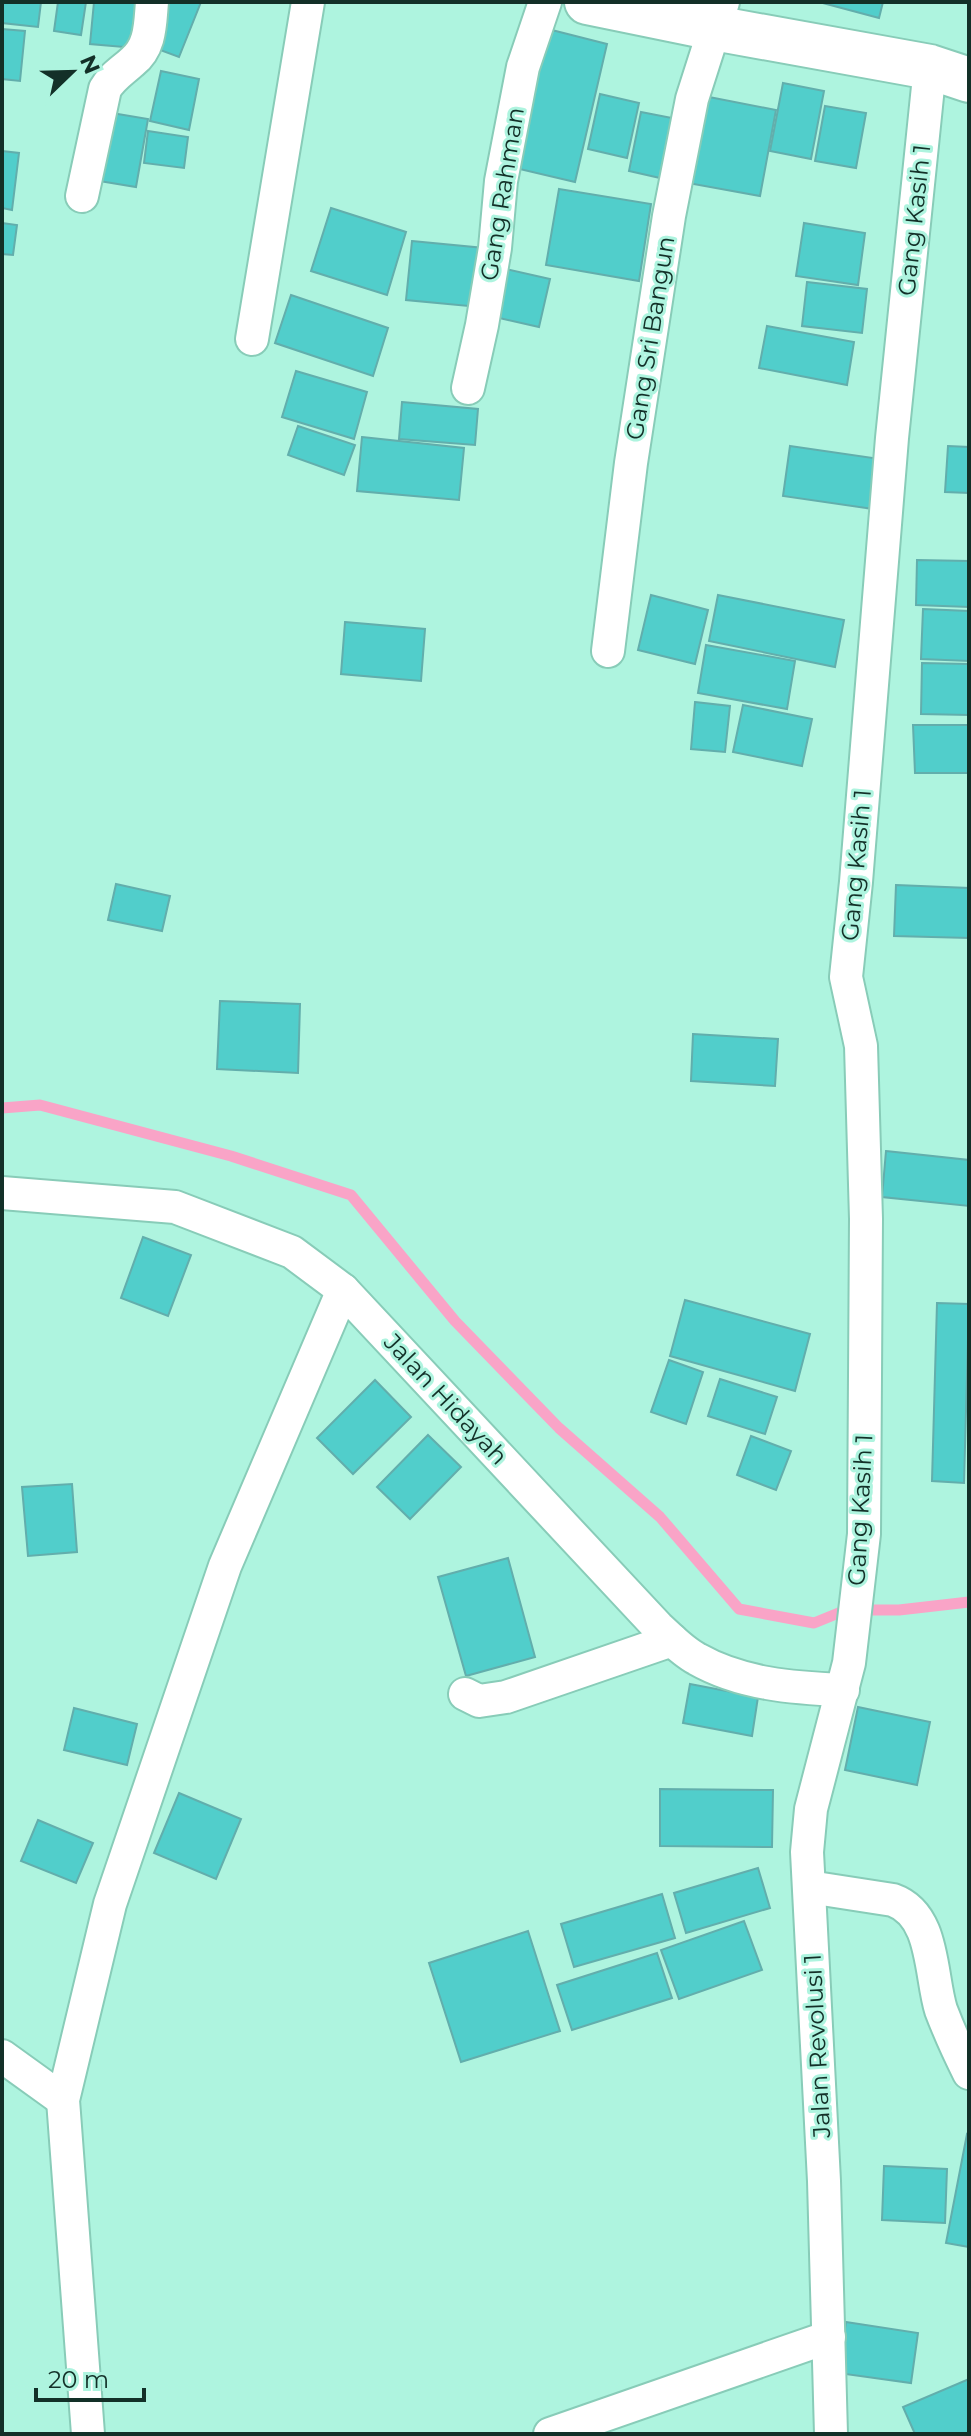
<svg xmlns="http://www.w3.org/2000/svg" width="971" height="2436" font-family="Montserrat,sans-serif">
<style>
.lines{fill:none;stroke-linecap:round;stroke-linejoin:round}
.stream{stroke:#f9a4c7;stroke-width:11}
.building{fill:#51cecb;stroke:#62aeac;stroke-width:2}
.street-casing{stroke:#88ccb8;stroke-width:36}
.secondary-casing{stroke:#88ccb8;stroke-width:48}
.street{stroke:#fff;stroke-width:32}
.secondary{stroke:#fff;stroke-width:44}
.labels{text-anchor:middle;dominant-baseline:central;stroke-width:6;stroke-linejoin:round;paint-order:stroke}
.street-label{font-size:24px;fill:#133028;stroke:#aef4df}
</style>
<rect width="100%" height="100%" fill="#aef4df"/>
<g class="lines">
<!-- stream -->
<polyline class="stream" points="2,1108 40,1105 231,1156 351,1195 455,1321 559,1428 660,1517 739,1609 814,1623 846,1610 899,1610 969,1602"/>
</g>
<!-- building -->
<g class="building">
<polygon points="2,2 41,2 38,27 2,23"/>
<polygon points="58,2 86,2 81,35 54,31"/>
<polygon points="94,2 139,2 135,48 90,44"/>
<polygon points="169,2 201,2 179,57 152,47"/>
<polygon points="819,2 883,2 879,18"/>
<polygon points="540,27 607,44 575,182 507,166"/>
<polygon points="2,29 25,31 20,81 2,79"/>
<polygon points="161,71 199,79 189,130 150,121"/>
<polygon points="783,83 824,91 811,159 770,151"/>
<polygon points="600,94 639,103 627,158 588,149"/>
<polygon points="704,96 776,110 760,196 688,183"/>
<polygon points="825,106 866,113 856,168 815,161"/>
<polygon points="106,112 148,119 136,187 93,180"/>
<polygon points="641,112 672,118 660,178 629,171"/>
<polygon points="148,131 188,137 184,168 144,163"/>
<polygon points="2,151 19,153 12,210 2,208"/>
<polygon points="559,189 651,204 639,281 546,265"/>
<polygon points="331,208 406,232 387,295 311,271"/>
<polygon points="2,223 17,225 13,255 2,254"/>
<polygon points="804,223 865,233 858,285 796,276"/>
<polygon points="412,241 484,248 479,307 406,300"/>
<polygon points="506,269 550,279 539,327 495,317"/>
<polygon points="807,282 867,289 862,333 802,326"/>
<polygon points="291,295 388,328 373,376 275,343"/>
<polygon points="767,326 854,342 847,385 759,368"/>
<polygon points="296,371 367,392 354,439 282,417"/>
<polygon points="402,402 478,409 475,445 399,439"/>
<polygon points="298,426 355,445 344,475 288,455"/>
<polygon points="362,437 464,448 459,500 357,491"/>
<polygon points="790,446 880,459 873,509 783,496"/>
<polygon points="948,446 969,447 969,493 945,492"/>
<polygon points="917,560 969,561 969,607 916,605"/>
<polygon points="651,595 708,610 695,664 638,650"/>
<polygon points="718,595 844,620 835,667 709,641"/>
<polygon points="923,609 969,611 969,661 921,659"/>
<polygon points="345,622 425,629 421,681 341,674"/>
<polygon points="706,645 795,661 787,709 698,693"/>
<polygon points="922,663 969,664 969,715 921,714"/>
<polygon points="695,702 730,706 725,752 691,749"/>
<polygon points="743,705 812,719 802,766 733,752"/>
<polygon points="913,725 969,725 969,773 915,773"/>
<polygon points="116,884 170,896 162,931 108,920"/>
<polygon points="896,885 969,888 969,938 894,936"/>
<polygon points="220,1001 300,1004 298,1073 217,1069"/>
<polygon points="693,1034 778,1039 775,1086 691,1081"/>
<polygon points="886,1151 969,1160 969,1206 882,1197"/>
<polygon points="143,1237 191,1255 168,1316 121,1298"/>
<polygon points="685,1300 810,1334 795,1391 670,1356"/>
<polygon points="937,1303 969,1304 964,1483 932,1481"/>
<polygon points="669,1360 703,1372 686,1424 651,1412"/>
<polygon points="720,1379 777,1397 765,1434 708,1416"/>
<polygon points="375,1380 411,1417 353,1474 317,1438"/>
<polygon points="428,1435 461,1467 410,1519 377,1487"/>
<polygon points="751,1436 791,1451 776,1490 737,1475"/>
<polygon points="72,1484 77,1552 28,1556 22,1487"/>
<polygon points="508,1558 535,1657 466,1676 438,1577"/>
<polygon points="690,1684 758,1697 752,1736 683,1723"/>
<polygon points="858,1707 930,1722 917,1785 845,1770"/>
<polygon points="74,1708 137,1724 127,1765 64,1750"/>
<polygon points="660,1789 773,1790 772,1847 660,1846"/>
<polygon points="179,1793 241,1819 216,1879 154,1853"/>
<polygon points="38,1820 93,1843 76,1883 21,1861"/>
<polygon points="758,1868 770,1908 686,1933 674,1893"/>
<polygon points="662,1894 675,1938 574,1967 561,1924"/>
<polygon points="744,1921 762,1970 679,1999 661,1950"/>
<polygon points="528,1931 560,2031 461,2062 429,1963"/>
<polygon points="657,1953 672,1998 572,2030 557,1985"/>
<polygon points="967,2134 969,2135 969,2247 946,2243"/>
<polygon points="884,2166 947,2169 945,2223 882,2220"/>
<polygon points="846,2322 918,2333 911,2383 838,2373"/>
<polygon points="969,2379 969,2434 915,2434 903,2407"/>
</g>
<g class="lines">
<!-- street casing -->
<g class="street-casing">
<g id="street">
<path d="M82,196L105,89C112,77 121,72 132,62C151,47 150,24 152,2"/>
<polyline points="252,339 308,2"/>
<polyline points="468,388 482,325 495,248 501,181 523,67 545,2"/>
<polyline points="608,651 631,463 669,216 692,99 723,2"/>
<path d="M2,1193L175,1207L292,1252L343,1290L658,1627C670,1638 682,1651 697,1659C741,1684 793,1688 843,1690"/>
<polyline points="465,1694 479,1701 506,1697 672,1640"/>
<path d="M809,1887L893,1900C935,1915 930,1975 941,2010C949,2031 959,2053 969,2073"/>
<polyline points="2,2056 63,2100"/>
<polyline points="88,2434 63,2100 110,1904 225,1566 343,1290"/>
<polyline points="550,2434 829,2337"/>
<polyline points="831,2434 824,2181 807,1852 811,1809 849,1663 864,1534 866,1219 861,1046 846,977 856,882 892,438 930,67"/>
</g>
</g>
<!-- secondary casing -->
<g class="secondary-casing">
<polyline id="secondary" points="587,2 714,28 930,67 969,80"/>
</g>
<!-- street -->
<use href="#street" class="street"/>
<!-- secondary -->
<use href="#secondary" class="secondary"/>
</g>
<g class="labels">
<!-- street labels -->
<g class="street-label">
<text transform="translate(502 194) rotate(-81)">Gang Rahman</text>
<text transform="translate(914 220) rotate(-84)">Gang Kasih 1</text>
<text transform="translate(650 338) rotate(-81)">Gang Sri Bangun</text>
<text transform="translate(856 865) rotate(-85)">Gang Kasih 1</text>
<text transform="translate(446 1399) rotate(47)">Jalan Hidayah</text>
<text transform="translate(860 1510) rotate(-87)">Gang Kasih 1</text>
<text transform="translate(817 2046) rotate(-93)">Jalan Revolusi 1</text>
</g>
</g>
<!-- border -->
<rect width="971" height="2436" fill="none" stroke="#133028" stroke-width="8"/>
<!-- north arrow -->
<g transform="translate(72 72) rotate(67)" stroke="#aef4df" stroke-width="6" paint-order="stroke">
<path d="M0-6L14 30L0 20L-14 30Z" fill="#133028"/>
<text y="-12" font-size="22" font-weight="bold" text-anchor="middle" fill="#133028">N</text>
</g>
<!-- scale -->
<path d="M36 2388v12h108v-12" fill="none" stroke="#133028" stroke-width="4"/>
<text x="48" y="2388" font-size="24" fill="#133028" stroke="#aef4df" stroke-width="6" paint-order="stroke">20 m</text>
</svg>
